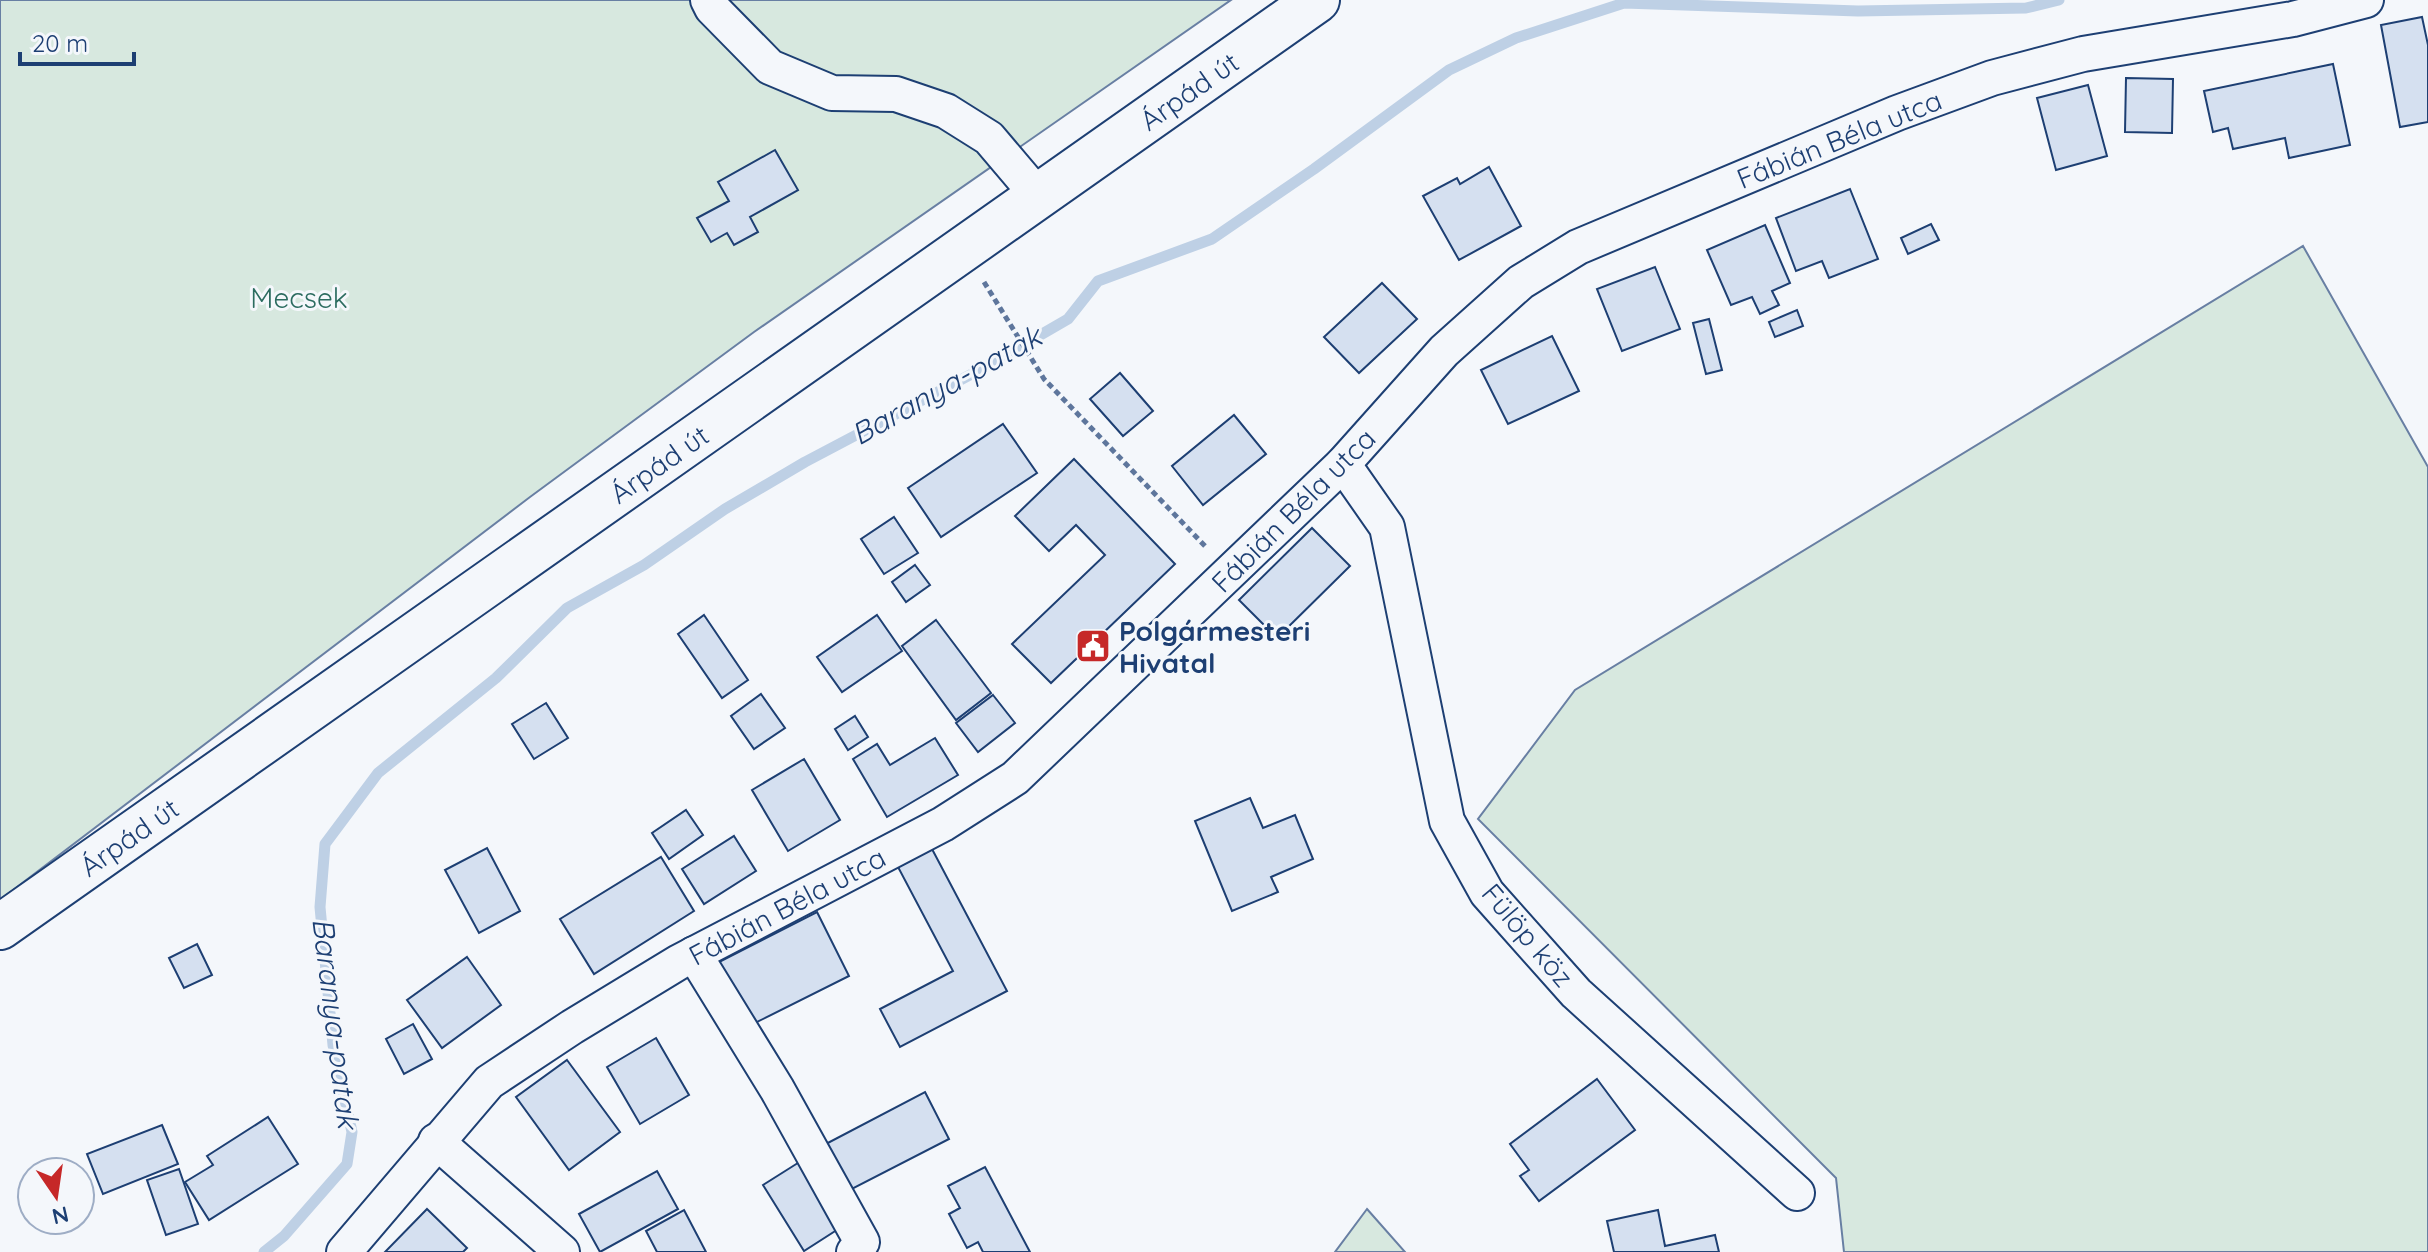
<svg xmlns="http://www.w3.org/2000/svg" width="2428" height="1252" font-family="Quicksand,sans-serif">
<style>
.green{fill:#d7e8df;stroke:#687fa3;stroke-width:2}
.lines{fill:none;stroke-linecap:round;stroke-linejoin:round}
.stream{stroke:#bed0e5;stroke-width:11}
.building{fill:#d5e0f0;stroke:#1d3f73;stroke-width:2}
.street-casing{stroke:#1d3f73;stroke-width:38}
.secondary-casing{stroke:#1d3f73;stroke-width:48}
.path{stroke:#5e769c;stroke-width:5;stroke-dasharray:6 4;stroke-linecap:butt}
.street{stroke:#f4f7fb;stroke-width:34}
.secondary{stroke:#f4f7fb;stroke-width:44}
.labels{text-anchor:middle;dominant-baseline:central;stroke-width:6;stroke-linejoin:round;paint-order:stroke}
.street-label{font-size:28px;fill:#1d3f73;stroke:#f4f7fb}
.park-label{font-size:28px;fill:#2c6c60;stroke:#f4f7fb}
.poi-label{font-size:28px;font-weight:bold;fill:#1d3f73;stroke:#f4f7fb;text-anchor:start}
.water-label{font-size:30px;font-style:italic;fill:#1d3f73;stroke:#f4f7fb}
</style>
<rect width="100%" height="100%" fill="#f4f7fb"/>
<!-- green -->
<g class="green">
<polygon points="0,0 1231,0 754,332 530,497 0,900"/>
<polygon points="2303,246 2428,467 2428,1252 1844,1252 1836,1178 1478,819 1575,690"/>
<polygon points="1367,1209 1405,1252 1335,1252"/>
</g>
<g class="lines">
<!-- stream -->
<polyline class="stream" points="264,1252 284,1236 347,1164 352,1132 333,1045 320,907 325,844 378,773 496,678 567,608 644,565 725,509 805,462 987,366 1068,319 1098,281 1212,239 1314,169 1449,70 1516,38 1624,3 1858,11 2026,8 2059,0"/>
</g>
<!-- building -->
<g class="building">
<polygon points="2422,17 2428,45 2428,122 2400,127 2381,25"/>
<polygon points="2333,64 2350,145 2289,158 2285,138 2233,149 2228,128 2213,132 2204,91"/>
<polygon points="2126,78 2173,79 2172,133 2125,132"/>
<polygon points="2088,85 2107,156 2056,170 2037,98"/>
<polygon points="775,150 798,190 750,217 758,232 734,245 727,233 711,242 697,218 729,201 718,182"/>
<polygon points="1489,167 1521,226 1459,260 1423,196 1457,178 1460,184"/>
<polygon points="1850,189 1878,259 1829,278 1822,261 1796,271 1776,218"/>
<polygon points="1931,224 1939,240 1908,254 1901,238"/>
<polygon points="1765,225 1790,283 1772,291 1779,305 1760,314 1752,297 1731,305 1707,250"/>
<polygon points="1655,267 1680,329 1622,351 1597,289"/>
<polygon points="1382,283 1417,319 1359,373 1324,337"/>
<polygon points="1797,310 1803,326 1775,337 1769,322"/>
<polygon points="1709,319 1722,370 1706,374 1693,323"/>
<polygon points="1552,336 1579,391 1508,424 1481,370"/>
<polygon points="1120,373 1153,411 1123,436 1090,399"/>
<polygon points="1234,415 1266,454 1203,505 1172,466"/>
<polygon points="1003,424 1037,473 941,537 908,488"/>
<polygon points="1074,459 1175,564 1051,683 1012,644 1105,555 1076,525 1049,551 1015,516"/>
<polygon points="894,517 918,553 884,574 861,539"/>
<polygon points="1312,528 1350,566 1277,638 1239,600"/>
<polygon points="915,565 930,585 906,602 892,582"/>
<polygon points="704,615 748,680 722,698 678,634"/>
<polygon points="877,615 902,651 842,692 817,657"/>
<polygon points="936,620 991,693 956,720 902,646"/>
<polygon points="761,694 785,728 754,749 731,716"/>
<polygon points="993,695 1015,723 978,752 956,723"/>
<polygon points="546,703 568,738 534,759 512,724"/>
<polygon points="855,716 868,737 848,750 835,729"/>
<polygon points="935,738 958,775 887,817 853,759 877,744 890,765"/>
<polygon points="804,759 840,820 788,851 752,790"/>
<polygon points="1250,798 1263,828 1295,815 1313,859 1271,877 1278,892 1232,911 1195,821"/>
<polygon points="686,810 703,835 669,859 652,833"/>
<polygon points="734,836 756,871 704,904 682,869"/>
<polygon points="487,848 520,911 479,933 445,870"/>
<polygon points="932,849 1007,991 900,1047 880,1009 953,971 898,867"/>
<polygon points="661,857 694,911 594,974 560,919"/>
<polygon points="817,912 849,976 749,1026 717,963"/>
<polygon points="197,944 212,975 184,988 169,958"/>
<polygon points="467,957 501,1005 442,1048 407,1000"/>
<polygon points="413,1024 432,1059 404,1074 386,1039"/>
<polygon points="656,1038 689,1095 640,1124 607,1067"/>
<polygon points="567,1060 620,1132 569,1170 516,1097"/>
<polygon points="1597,1079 1635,1130 1539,1201 1520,1176 1529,1170 1510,1144"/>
<polygon points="925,1092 949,1139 846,1192 822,1146"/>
<polygon points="268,1117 298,1164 209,1220 185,1182 213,1165 207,1156"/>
<polygon points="162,1125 178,1164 103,1194 87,1154"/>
<polygon points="801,1161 843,1226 804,1251 763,1185"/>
<polygon points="985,1167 1030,1252 983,1252 978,1242 967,1248 949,1214 960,1208 948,1186"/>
<polygon points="179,1169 198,1224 166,1235 147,1180"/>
<polygon points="657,1171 678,1209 600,1252 579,1214"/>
<polygon points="427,1209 467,1248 463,1252 385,1252"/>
<polygon points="684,1210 706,1252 657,1252 646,1231"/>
<polygon points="1658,1210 1665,1246 1715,1235 1719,1252 1614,1252 1607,1221"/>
</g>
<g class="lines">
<!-- street casing -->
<g class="street-casing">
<g id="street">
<polyline points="708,0 712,8 770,67 832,93 896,94 946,111 989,138 1039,197"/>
<polyline points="1343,464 1387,527 1447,821 1487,893 1576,993 1797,1193"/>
<polyline points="694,954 777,1089 862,1242 854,1252"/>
<polyline points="436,1141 562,1252"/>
<polyline points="344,1252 489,1082 572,1027 679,962 943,824 1015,778 1343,464 1444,351 1521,282 1578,247 1897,113 1992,78 2083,54 2293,19 2366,0"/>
</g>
</g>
<!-- secondary casing -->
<g class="secondary-casing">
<polyline id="secondary" points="0,927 1317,0"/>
</g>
<!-- path -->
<polyline class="path" points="984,282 1044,379 1205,546"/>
<!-- street -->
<use href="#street" class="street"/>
<!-- secondary -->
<use href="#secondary" class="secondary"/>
</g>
<!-- icons -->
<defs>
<g id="civic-square" transform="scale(1.8)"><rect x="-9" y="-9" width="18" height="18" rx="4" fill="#c62828" stroke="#f4f7fb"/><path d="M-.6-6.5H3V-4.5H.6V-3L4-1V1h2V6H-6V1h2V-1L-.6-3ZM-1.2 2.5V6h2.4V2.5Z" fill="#fff"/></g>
</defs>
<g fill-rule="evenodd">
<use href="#civic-square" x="1093" y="646"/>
</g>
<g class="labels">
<!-- street labels -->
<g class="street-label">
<text transform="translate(1189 91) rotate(-35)">Árpád út</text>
<text transform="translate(1839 139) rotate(-22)">Fábián Béla utca</text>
<text transform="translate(659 464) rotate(-35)">Árpád út</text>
<text transform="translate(1293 510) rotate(-45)">Fábián Béla utca</text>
<text transform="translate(129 837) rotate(-35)">Árpád út</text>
<text transform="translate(787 906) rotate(-28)">Fábián Béla utca</text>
<text transform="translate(1528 935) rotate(50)">Fülöp köz</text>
</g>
<!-- park labels -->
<g class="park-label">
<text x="299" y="297">Mecsek</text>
</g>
<!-- poi labels -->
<g class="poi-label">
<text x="1119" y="630">Polgármesteri<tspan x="1119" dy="32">Hivatal</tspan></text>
</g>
<!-- water labels -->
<g class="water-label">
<text transform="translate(946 385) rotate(-29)">Baranya-patak</text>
<text transform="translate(336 1023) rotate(83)">Baranya-patak</text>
</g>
</g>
<!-- north arrow -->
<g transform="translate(56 1196) rotate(167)"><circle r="38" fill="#f4f7fb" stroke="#9eadc5" stroke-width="2"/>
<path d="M0-6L14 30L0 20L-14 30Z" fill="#c62828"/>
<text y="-12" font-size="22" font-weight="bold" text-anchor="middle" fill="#1d3f73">N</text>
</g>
<!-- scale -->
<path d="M20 52v12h114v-12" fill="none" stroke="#1d3f73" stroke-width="4"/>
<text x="32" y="52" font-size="24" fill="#1d3f73" stroke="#f4f7fb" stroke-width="6" paint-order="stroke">20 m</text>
</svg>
